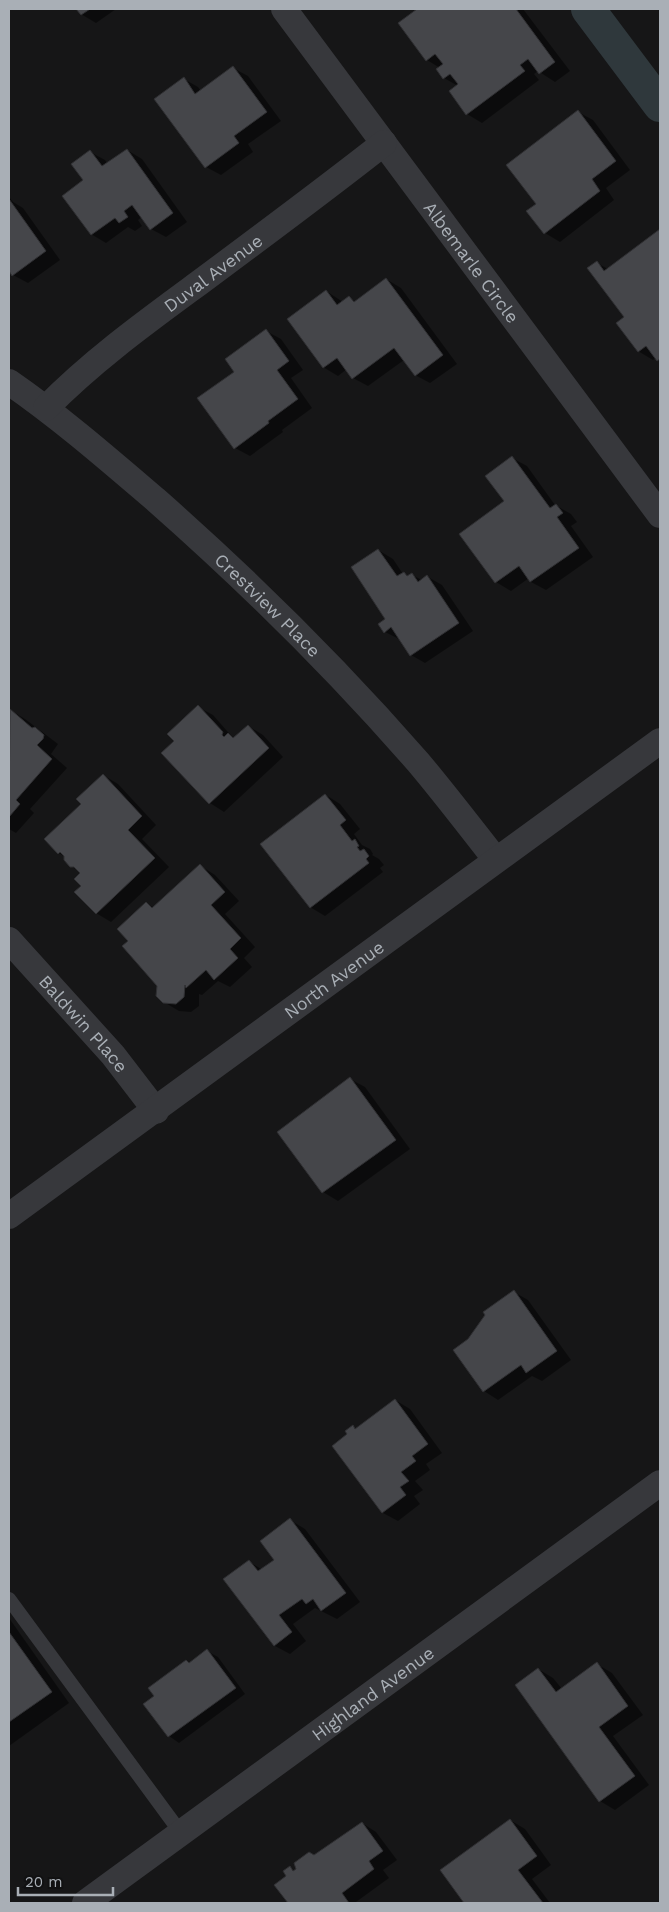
<svg xmlns="http://www.w3.org/2000/svg" width="669" height="1912" font-family="'Work Sans',sans-serif">
<style>
.shadow{fill:#0007}
.lines{fill:none;stroke-linecap:round;stroke-linejoin:round}
.canal{stroke:#2f383c;stroke-width:34}
.building{fill:#45464a;stroke:#303033}
.lane{stroke:#37383c;stroke-width:14}
.street{stroke:#37383c;stroke-width:26}
.labels{text-anchor:middle;dominant-baseline:central;stroke-width:4;stroke-linejoin:round;paint-order:stroke}
.street-label{font-size:18px;fill:#a9afb6;stroke:#111112}
</style>
<rect width="100%" height="100%" fill="#161617"/>
<!-- shadow -->
<g class="shadow">
<polygon points="77,9 116,9 96,23 81,14"/>
<polygon points="419,9 523,9 570,71 555,82 538,71 534,74 539,80 482,123 467,114 458,86 444,78 440,68 427,60 400,24"/>
<polygon points="233,68 248,76 281,121 248,144 253,152 221,175 206,167 184,79 198,87 201,91"/>
<polygon points="578,112 593,120 630,170 606,188 614,200 560,242 545,233 537,204"/>
<polygon points="127,150 142,159 187,222 166,237 151,229 142,217 138,220 142,226 135,231 128,227 106,243 91,234 85,180 90,152 105,160 108,164"/>
<polygon points="9,197 13,202 23,208 60,260 28,283 13,275 9,269"/>
<polygon points="660,231 660,362 656,358 653,360 638,351 626,317 597,263 608,269"/>
<polygon points="386,279 401,288 457,364 430,383 415,375 404,360 368,386 353,378 347,369 338,376 323,367 326,291 343,302 349,298 356,302"/>
<polygon points="266,331 281,339 303,370 291,378 312,408 282,430 283,432 250,456 235,448 236,372"/>
<polygon points="512,458 527,466 555,505 571,514 577,522 571,526 593,557 546,590 531,582 529,578 511,591 496,582"/>
<polygon points="378,550 393,559 403,574 410,576 412,575 422,580 428,577 442,585 473,631 425,663 411,655 401,640 385,632 387,620"/>
<polygon points="198,707 213,715 234,739 248,726 263,735 283,757 224,812 210,803 163,753 176,741"/>
<polygon points="10,710 25,719 58,744 51,754 67,768 30,809 34,813 16,833 9,829"/>
<polygon points="103,775 118,784 156,825 142,839 169,867 111,922 96,913 82,873 71,866 64,856 59,853 83,804"/>
<polygon points="326,795 340,804 360,829 354,834 362,845 370,849 373,854 372,855 379,859 384,865 380,868 383,872 325,916 310,907"/>
<polygon points="201,866 215,875 239,901 225,914 255,947 244,958 252,967 230,987 218,981 202,995 199,994 199,1006 191,1012 179,1011 164,1002 158,985 130,941 147,904 154,908"/>
<polygon points="350,1079 365,1087 410,1149 338,1201 323,1192"/>
<polygon points="514,1292 528,1300 571,1360 542,1381 532,1376 498,1400 484,1391 469,1339 487,1315"/>
<polygon points="395,1400 410,1409 442,1453 426,1464 430,1470 415,1481 423,1490 414,1496 420,1504 398,1521 383,1513 334,1446 349,1435 353,1427 357,1429"/>
<polygon points="290,1520 305,1529 360,1602 337,1619 315,1608 293,1624 306,1641 290,1654 275,1646 225,1579 249,1562 263,1570 276,1560"/>
<polygon points="9,1618 69,1703 9,1746"/>
<polygon points="207,1651 218,1657 245,1694 179,1743 169,1736 145,1704 155,1697 186,1661 190,1663"/>
<polygon points="597,1664 612,1673 643,1715 613,1736 649,1785 615,1810 600,1801 538,1669 553,1678 562,1689"/>
<polygon points="510,1820 525,1829 551,1865 532,1879 550,1903 465,1903 441,1870"/>
<polygon points="362,1823 376,1832 397,1860 383,1870 389,1878 356,1902 357,1903 289,1903 276,1885 288,1876 290,1868 295,1871"/>
</g>
<g class="lines">
<!-- canal -->
<polyline class="canal" points="588,9 660,105"/>
</g>
<!-- building -->
<g class="building">
<polygon points="76,9 90,9 81,15"/>
<polygon points="417,9 516,9 555,62 539,74 528,59 520,65 525,71 466,115 449,91 458,84 450,74 443,79 436,69 443,64 435,54 426,61 398,23"/>
<polygon points="233,66 267,112 234,136 239,143 205,168 154,99 184,77 195,94"/>
<polygon points="578,110 616,161 592,179 600,191 544,234 526,211 536,204 506,165"/>
<polygon points="127,149 173,213 150,230 132,205 124,211 128,217 119,223 115,218 91,235 62,196 83,180 71,164 90,150 102,166"/>
<polygon points="9,199 46,251 12,276 9,271"/>
<polygon points="660,229 660,359 657,361 646,346 638,352 616,323 624,317 587,268 597,261 604,271"/>
<polygon points="386,278 443,355 415,376 394,348 352,379 337,358 323,368 287,319 326,290 337,305 349,296 354,302"/>
<polygon points="266,329 289,361 277,370 298,399 268,421 269,423 234,449 197,398 234,372 225,359"/>
<polygon points="512,456 550,508 556,504 563,513 557,517 579,548 530,582 519,566 495,583 459,534 504,501 485,476"/>
<polygon points="378,549 397,576 404,572 407,576 412,573 418,582 427,575 459,623 410,656 391,627 384,633 378,624 385,619 351,567"/>
<polygon points="198,705 223,732 222,735 224,737 228,733 233,738 248,725 269,748 209,804 161,753 174,741 167,734"/>
<polygon points="10,709 32,728 35,727 44,735 43,739 37,745 52,759 16,800 20,804 9,817"/>
<polygon points="103,774 142,816 128,830 155,858 96,914 74,892 81,886 74,879 80,873 74,867 70,867 64,860 64,856 60,852 58,854 44,839 81,804 76,799"/>
<polygon points="325,794 346,820 340,825 352,841 355,839 359,846 357,847 360,851 364,849 369,856 366,859 369,863 310,908 260,844"/>
<polygon points="200,864 225,892 211,905 241,938 230,949 238,958 214,980 206,970 186,988 185,985 184,997 176,1004 163,1003 156,996 157,986 122,946 128,941 117,929 146,902 152,908"/>
<polygon points="350,1077 396,1140 322,1193 277,1132"/>
<polygon points="514,1290 557,1351 526,1373 521,1365 483,1392 453,1350 468,1339 485,1315 483,1312"/>
<polygon points="395,1399 428,1444 412,1456 416,1461 401,1472 409,1481 400,1487 406,1495 382,1513 332,1446 347,1434 345,1431 353,1425 355,1429"/>
<polygon points="290,1518 346,1593 321,1611 313,1599 306,1604 302,1599 279,1615 292,1632 274,1646 223,1579 249,1560 258,1571 274,1560 260,1541"/>
<polygon points="9,1632 52,1692 9,1722"/>
<polygon points="207,1649 236,1688 168,1737 143,1704 154,1696 148,1688 186,1660 189,1663"/>
<polygon points="597,1662 628,1706 599,1727 635,1776 599,1802 515,1685 538,1668 556,1692"/>
<polygon points="510,1819 537,1856 518,1870 543,1903 464,1903 440,1870"/>
<polygon points="362,1822 383,1851 369,1861 374,1869 342,1893 349,1903 288,1903 274,1885 286,1876 283,1871 290,1866 293,1871 296,1869 294,1863 309,1852 314,1855"/>
</g>
<g class="lines">
<!-- lane -->
<polyline class="lane" points="9,1599 181,1833"/>
<!-- street -->
<g class="street">
<path id="s1" d="M284,9L660,515"/>
<path id="s2" d="M9,382C61,418 108,459 156,500C249,582 337,669 418,762C445,794 470,827 496,860"/>
<path id="s3" d="M46,408C92,361 146,322 199,283C261,237 323,191 384,143"/>
<path id="s4" d="M9,940L113,1055L156,1111"/>
<path id="s5" d="M9,1216L660,741"/>
<path id="s6" d="M85,1903L660,1483"/>
</g>
</g>
<g class="labels">
<!-- street labels -->
<g class="street-label">
<text stroke="none"><textPath href="#s1" startOffset="315">Albemarle Circle</textPath></text>
<text stroke="none"><textPath href="#s3" startOffset="215">Duval Avenue</textPath></text>
<text stroke="none"><textPath href="#s2" startOffset="342">Crestview Place</textPath></text>
<text stroke="none"><textPath href="#s5" startOffset="402">North Avenue</textPath></text>
<text stroke="none"><textPath href="#s4" startOffset="112">Baldwin Place</textPath></text>
<text stroke="none"><textPath href="#s6" startOffset="356">Highland Avenue</textPath></text>
</g>
</g>
<!-- border -->
<rect width="669" height="1912" fill="none" stroke="#a9afb6" stroke-width="20"/>
<!-- scale -->
<path d="M18 1887v8h95v-8" fill="none" stroke="#a9afb6" stroke-width="2.5"/>
<text x="25" y="1887" font-size="15" fill="#a9afb6" stroke="#111112" stroke-width="4" paint-order="stroke">20 m</text>
</svg>
